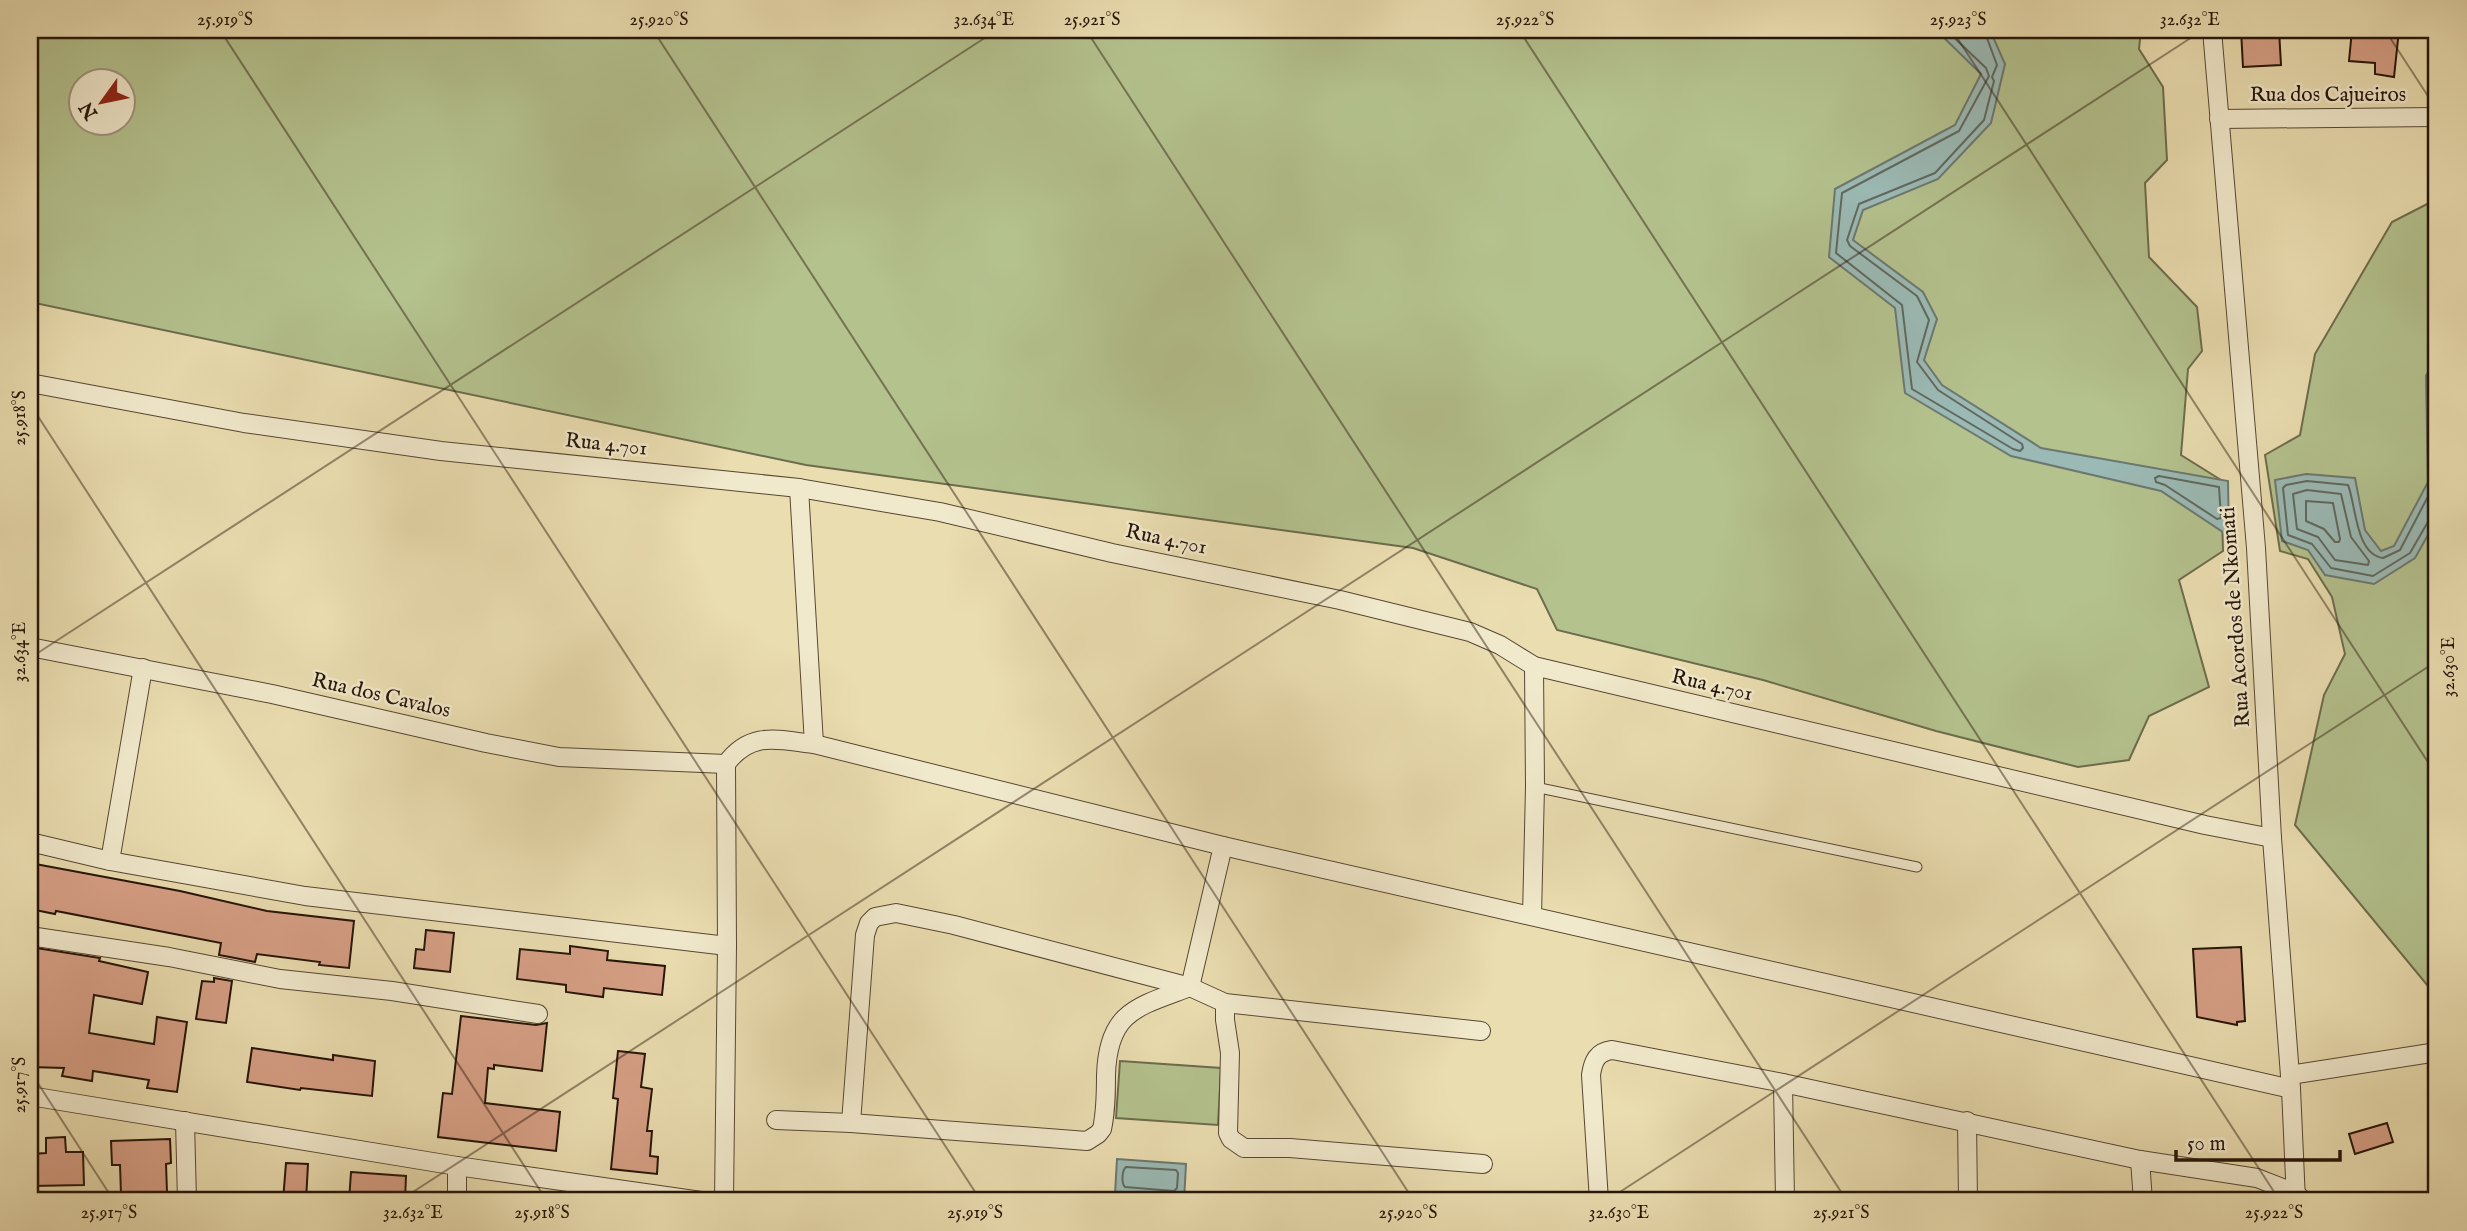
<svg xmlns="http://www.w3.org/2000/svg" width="2467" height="1231" font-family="'IM FELL English',serif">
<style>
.green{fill:#b4c28e;stroke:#6d6c4c;stroke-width:2;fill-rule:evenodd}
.water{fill:#9bbab5;stroke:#6c7870;stroke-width:2}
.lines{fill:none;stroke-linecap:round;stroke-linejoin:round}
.shore{stroke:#60685f;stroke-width:2}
.building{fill:#d69f85;stroke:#261509;stroke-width:2}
.lane-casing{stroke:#574733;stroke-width:11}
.street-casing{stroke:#574733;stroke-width:20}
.lane{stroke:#f1e9cc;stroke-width:9}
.street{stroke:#f1e9cc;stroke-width:18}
.ticks{fill:none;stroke:#261509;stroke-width:2;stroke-opacity:0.45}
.labels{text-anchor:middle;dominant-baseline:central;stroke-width:5;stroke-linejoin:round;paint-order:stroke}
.street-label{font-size:21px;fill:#261509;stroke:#f1e9cc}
.neatline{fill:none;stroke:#261509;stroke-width:2.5}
.ticks-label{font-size:18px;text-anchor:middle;fill:#261509}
</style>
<rect width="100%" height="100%" fill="#eaddb0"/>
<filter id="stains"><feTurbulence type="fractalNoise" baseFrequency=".00286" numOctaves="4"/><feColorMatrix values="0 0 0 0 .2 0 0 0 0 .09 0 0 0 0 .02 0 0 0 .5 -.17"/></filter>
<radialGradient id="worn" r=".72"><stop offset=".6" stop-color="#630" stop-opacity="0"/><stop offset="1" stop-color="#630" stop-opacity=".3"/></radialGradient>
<!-- green -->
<g class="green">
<path d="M30,30H2141L2139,49L2163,87L2167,160L2145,183L2149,257L2197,307L2202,351L2188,369L2181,455L2221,480L2223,551L2179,580L2209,687L2149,716L2129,760L2078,767L1936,731L1763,680L1557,630L1537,589L1413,548L806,465L30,302ZM80,80H122V122H80Z"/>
<polygon points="2437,199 2437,997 2295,825 2324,695 2345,654 2332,597 2308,559 2280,551 2265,455 2300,435 2315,354 2392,222"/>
<polygon points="1120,1061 1221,1068 1218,1125 1116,1118"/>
</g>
<!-- water -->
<g class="water">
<polygon points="1936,30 1990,30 2005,64 1991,123 1938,179 1863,210 1853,240 1923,292 1937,319 1924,360 1942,385 2041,448 2228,481 2229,536 2161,491 2011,456 1905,393 1895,308 1829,257 1835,189 1955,125 1981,74"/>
<polygon points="2437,353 2437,519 2415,558 2374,584 2325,575 2308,550 2282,541 2275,480 2306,474 2355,478 2365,530 2381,551 2394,546 2428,482 2426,376"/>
<polygon points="1117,1159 1186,1164 1184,1201 1172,1201 1172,1197 1115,1194"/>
</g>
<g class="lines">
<!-- shore -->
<g class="shore">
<polyline points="1946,30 1986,68 1989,76 1959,131 1842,193 1836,253 1902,305 1912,389 2013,449 2020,451 2023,448 2022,444 1938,390 1917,362 1929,320 1917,296 1850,246 1847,240 1859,204 1935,173 1984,120 1994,81 1992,77 1997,65 1984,30"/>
<path d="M2437,369L2433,378L2435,483L2400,550L2383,558C2355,554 2356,504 2348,485L2307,481L2286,485L2283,488L2288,535L2312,544L2331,568L2373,576L2410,553L2429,520L2437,517"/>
<polygon points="2159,476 2219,487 2221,518 2217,519 2165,485 2156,482 2155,478"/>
<polygon points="2307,490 2341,494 2351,537 2369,561 2368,565 2335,560 2318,537 2297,529 2293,494"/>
<polygon points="2306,501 2333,503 2340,539 2339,542 2335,542 2324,529 2306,521"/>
<path d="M1126,1167L1176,1170L1178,1173L1177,1188L1174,1191L1125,1187C1121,1183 1122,1170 1126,1167Z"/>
</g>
</g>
<!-- building -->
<g class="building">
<polygon points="2241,30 2279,30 2281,65 2243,67"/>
<polygon points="2352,30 2399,30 2394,77 2375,74 2375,63 2349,61"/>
<polygon points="30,863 180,891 267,911 354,921 349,968 319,965 320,962 257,954 255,962 235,958 219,955 221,943 56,911 55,914 30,909"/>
<polygon points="426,930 454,933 450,972 414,968 416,949 424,950"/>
<polygon points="570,946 608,951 607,960 665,966 662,995 604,988 603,997 566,992 566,985 517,979 520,949 570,954"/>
<polygon points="30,947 100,958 99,961 148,972 142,1004 94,995 89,1033 154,1044 157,1017 187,1022 177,1092 147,1088 149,1080 93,1071 92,1081 62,1076 64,1068 30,1067"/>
<polygon points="2241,947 2245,1021 2237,1022 2237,1025 2197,1017 2193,949"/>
<polygon points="214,978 232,981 226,1023 196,1019 202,981 214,982"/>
<polygon points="461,1016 536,1025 547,1023 542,1071 494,1065 494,1069 488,1068 485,1103 560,1112 556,1151 438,1137 443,1093 452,1094"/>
<polygon points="252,1048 333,1060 333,1055 375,1061 372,1096 301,1088 300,1090 247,1082"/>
<polygon points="618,1051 645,1054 641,1087 652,1089 647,1131 652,1131 650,1156 658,1157 657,1174 611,1169 618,1099 613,1098"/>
<polygon points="2387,1123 2393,1142 2355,1154 2349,1134"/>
<polygon points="65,1137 66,1152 83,1152 84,1185 32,1186 31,1154 46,1153 46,1138"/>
<polygon points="170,1139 171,1163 166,1164 167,1192 121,1194 120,1165 112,1165 111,1141"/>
<polygon points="286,1163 308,1164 306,1201 283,1201"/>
<polygon points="351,1172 406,1176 405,1201 349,1201"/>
</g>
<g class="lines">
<!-- lane casing -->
<g class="lane-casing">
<polyline id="lane" points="1535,787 1917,867"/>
</g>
<!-- street casing -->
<g class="street-casing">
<g id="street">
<polyline points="2212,30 2256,548 2272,838 2291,1089 2296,1201"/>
<polyline points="2219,119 2437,117"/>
<polyline points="30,383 244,423 441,451 799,488 940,512 1112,553 1340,600 1470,632 1500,645 1534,666 2205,825 2272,838"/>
<polyline points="799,488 814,744"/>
<polyline points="30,647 272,694 486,743 559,757 726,764"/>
<polyline points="30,842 110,861 305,896 727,946"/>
<polyline points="110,861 143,668"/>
<polyline points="1532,916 1535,787 1534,666"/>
<polyline points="30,936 169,957 280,979 392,991 538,1014"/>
<polyline points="1190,987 1223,846"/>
<polyline points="1225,1003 1481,1031"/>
<polyline points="2290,1075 2437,1052"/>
<polyline points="1783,1083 1785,1201"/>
<polyline points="30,1096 457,1166 701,1201"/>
<path d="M776,1120L851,1123L1087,1141L1098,1134L1102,1129C1106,1111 1106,1093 1106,1075C1108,1011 1137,1007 1190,987"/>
<polyline points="185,1121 187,1201"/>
<polyline points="1967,1121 1968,1201"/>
<polyline points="851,1123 865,935 869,923 875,917 896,913 954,925 1190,987 1225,1003 1225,1020 1230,1053 1228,1133 1231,1139 1244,1148 1290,1148 1483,1164"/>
<polyline points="2140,1160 2143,1201"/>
<polyline points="457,1166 457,1201"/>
<path d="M724,1201L727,946L726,764C751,730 778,740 814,744L1223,846L2291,1089"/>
<path d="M1599,1201L1591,1075C1593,1061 1597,1052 1612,1050L1783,1083L2140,1160L2257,1178L2295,1193L2302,1199"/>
</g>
</g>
<!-- lane -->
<use href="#lane" class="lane"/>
<!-- street -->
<use href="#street" class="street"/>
</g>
<!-- ticks -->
<path class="ticks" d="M220,30L981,1201M653,30L1414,1201M1086,30L1847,1201M1519,30L2280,1201M1952,30L2437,776M2385,30L2437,110M30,404L547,1201M30,658L997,30M30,1071L114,1201M399,1201L2203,30M1606,1201L2437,661"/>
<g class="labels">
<!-- street labels -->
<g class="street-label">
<text x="2328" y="95">Rua dos Cajueiros</text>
<text transform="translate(606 445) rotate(6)">Rua 4.701</text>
<text transform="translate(1166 540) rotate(12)">Rua 4.701</text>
<text transform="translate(2236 617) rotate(-94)">Rua Acordos de Nkomati</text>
<text transform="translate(1712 686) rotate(13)">Rua 4.701</text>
<text transform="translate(381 696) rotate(13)">Rua dos Cavalos</text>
</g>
</g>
<!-- margin -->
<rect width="2467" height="1231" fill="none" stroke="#eaddb0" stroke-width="77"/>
<!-- north arrow -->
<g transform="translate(102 102) rotate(237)"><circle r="33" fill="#f1e9cc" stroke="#a0947e" stroke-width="2"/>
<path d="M0-5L12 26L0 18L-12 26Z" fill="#8f2418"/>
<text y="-10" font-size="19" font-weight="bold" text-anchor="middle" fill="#261509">N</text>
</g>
<!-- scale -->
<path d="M2176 1150v10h164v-10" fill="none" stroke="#261509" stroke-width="3.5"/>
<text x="2187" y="1150" font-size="21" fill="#261509" stroke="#f1e9cc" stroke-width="5" paint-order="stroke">50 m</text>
<rect x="38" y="38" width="2390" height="1154" class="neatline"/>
<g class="ticks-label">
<text x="225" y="25">25.919°S</text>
<text x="659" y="25">25.920°S</text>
<text x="984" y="25">32.634°E</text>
<text x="1092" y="25">25.921°S</text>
<text x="1525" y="25">25.922°S</text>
<text x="1958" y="25">25.923°S</text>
<text x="2190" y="25">32.632°E</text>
<text transform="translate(19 418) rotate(-90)" y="6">25.918°S</text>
<text transform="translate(19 652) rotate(-90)" y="6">32.634°E</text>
<text transform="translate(2448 667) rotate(-90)" y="6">32.630°E</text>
<text transform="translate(19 1085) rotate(-90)" y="6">25.917°S</text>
<text x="109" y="1218">25.917°S</text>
<text x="413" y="1218">32.632°E</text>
<text x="542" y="1218">25.918°S</text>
<text x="975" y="1218">25.919°S</text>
<text x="1408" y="1218">25.920°S</text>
<text x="1619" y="1218">32.630°E</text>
<text x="1841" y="1218">25.921°S</text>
<text x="2274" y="1218">25.922°S</text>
</g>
<rect width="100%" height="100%" filter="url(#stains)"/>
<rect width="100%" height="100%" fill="url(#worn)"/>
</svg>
